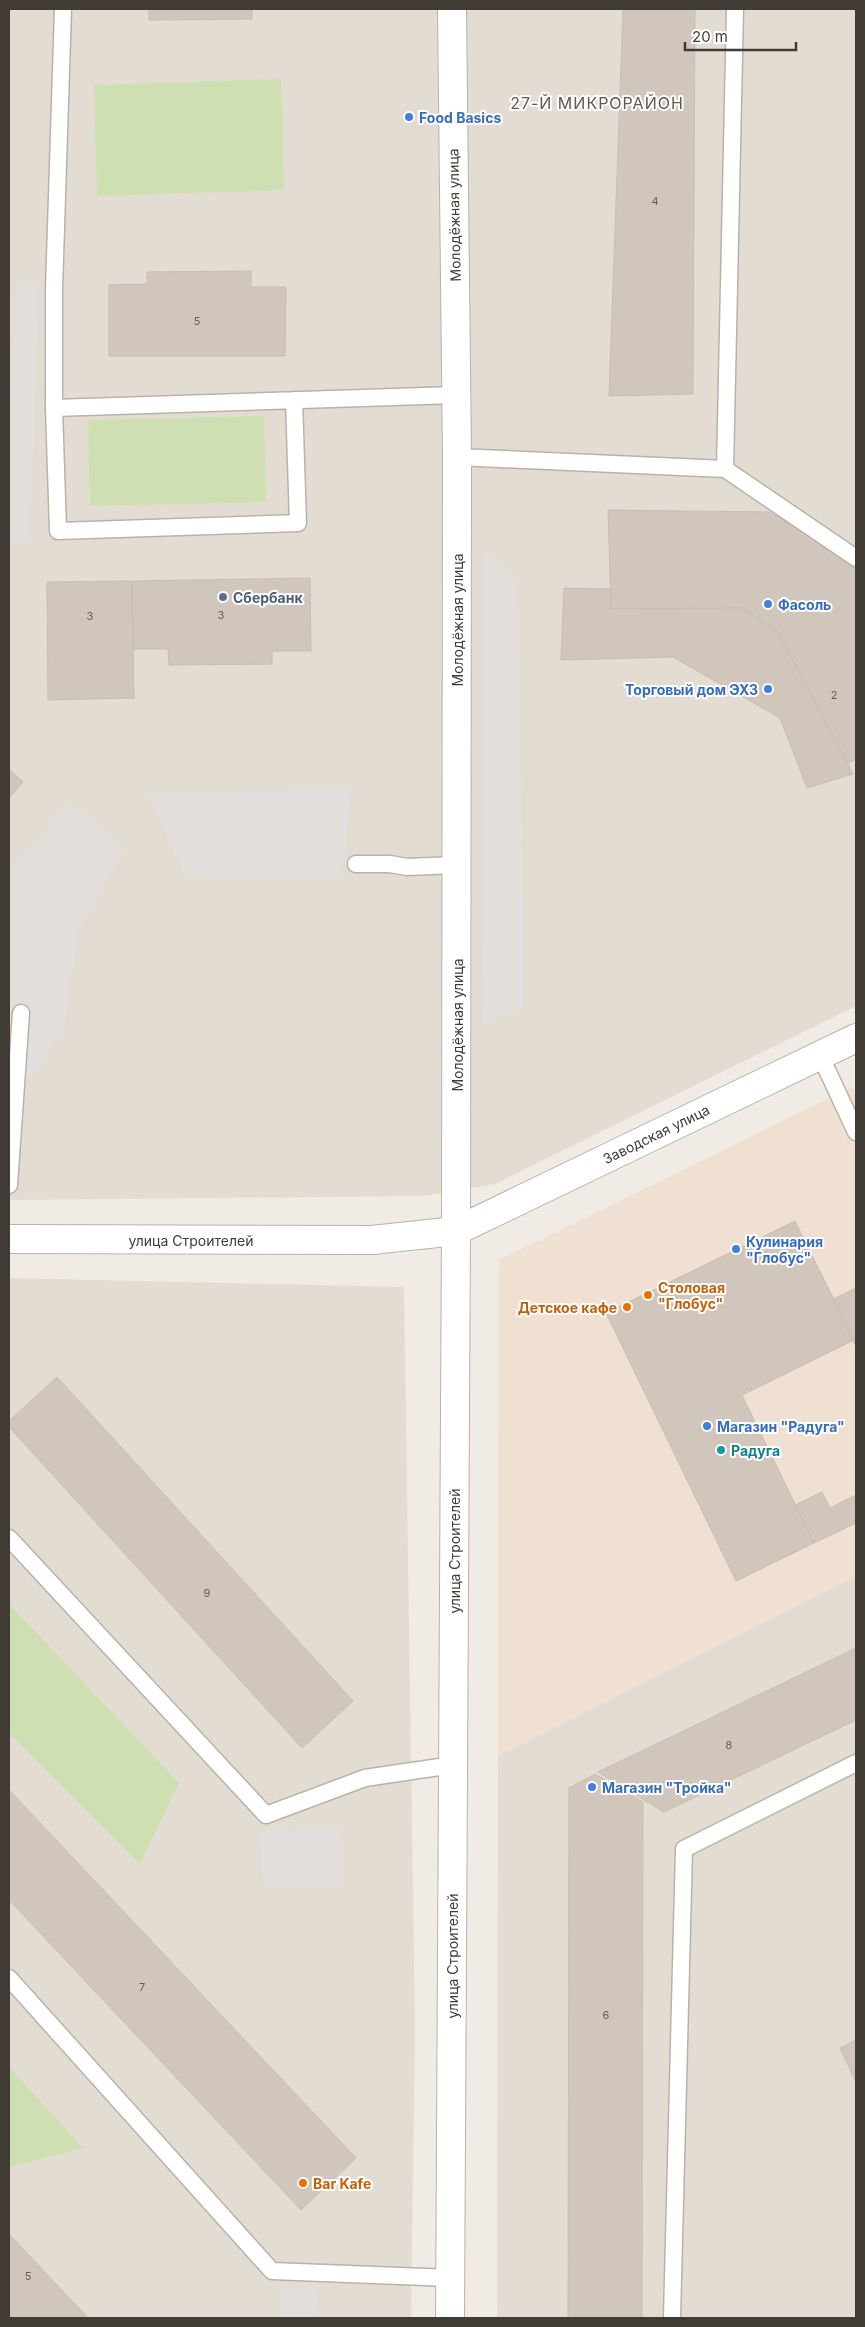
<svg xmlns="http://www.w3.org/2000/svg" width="865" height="2327" font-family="Inter,sans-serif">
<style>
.residential{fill:#e3dcd2}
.commercial{fill:#f0e0d1}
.green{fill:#cee0b1}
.parking{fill:#e1dedc}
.building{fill:#d0c6bb;stroke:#cabdaf}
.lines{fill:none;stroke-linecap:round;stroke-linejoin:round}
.service-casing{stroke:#bab2a8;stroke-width:19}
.minor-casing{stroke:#bab2a8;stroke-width:30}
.tertiary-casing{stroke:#bab2a8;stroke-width:30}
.service{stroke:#fff;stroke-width:16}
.minor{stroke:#fff;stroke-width:28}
.tertiary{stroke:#fff;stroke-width:28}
.shop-dot{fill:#3f7fe0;stroke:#fff;stroke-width:2}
.service-dot{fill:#5c6f8a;stroke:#fff;stroke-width:2}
.food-dot{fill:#e8710a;stroke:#fff;stroke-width:2}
.culture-dot{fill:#0f9aa8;stroke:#fff;stroke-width:2}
.labels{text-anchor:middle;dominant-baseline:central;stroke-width:4;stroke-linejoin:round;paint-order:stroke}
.number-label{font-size:11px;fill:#655e56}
.shop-label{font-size:14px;font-weight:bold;fill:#366cbe;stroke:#fff;text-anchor:start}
.street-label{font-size:14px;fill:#413b35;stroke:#fff}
.service-label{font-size:14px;font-weight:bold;fill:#4e5e75;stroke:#fff;text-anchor:start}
.food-label{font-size:14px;font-weight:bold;fill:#c56008;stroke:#fff;text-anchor:start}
.culture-label{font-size:14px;font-weight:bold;fill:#0d838f;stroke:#fff;text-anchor:start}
.quarter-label{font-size:16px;letter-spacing:1px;fill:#62584d;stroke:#fff}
</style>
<rect width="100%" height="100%" fill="#f0ebe4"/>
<!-- residential -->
<g class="residential">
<polygon points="9,9 856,9 856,1006 495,1184 422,1196 9,1200"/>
<polygon points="9,1278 404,1287 415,2029 411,2318 9,2318"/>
<polygon points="856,1576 856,2318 497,2318 498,1756"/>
</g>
<!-- commercial -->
<polygon class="commercial" points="852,1087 856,1096 856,1576 498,1756 499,1260"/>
<!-- green -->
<g class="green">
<polygon points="281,79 284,190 97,196 94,85"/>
<polygon points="264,416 266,502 90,506 88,420"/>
<polygon points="9,1604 179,1783 140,1864 9,1733"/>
<polygon points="9,2067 83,2148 9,2167"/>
</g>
<!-- parking -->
<g class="parking">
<polygon points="16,284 39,285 30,541 9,540 9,476"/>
<polygon points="484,549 519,585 523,1007 483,1025"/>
<polygon points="351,790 342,879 185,875 147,793"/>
<polygon points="69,802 124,848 80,926 64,1026 36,1071 9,1090 9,873"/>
<polygon points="343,1830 344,1885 264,1888 259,1831"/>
<polygon points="281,2287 318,2289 316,2318 279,2318"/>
</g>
<!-- building -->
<g class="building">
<polygon points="149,9 252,9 252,19 149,20"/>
<polygon points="623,9 695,9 693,394 609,396"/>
<polygon points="251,271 251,287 286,287 285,356 109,356 109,285 147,284 147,272"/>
<polygon points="608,510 769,512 852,560 856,568 856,759 847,764 777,631 741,608 611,609"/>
<polygon points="310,578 311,651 272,651 272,664 169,665 168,649 133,649 132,581"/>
<polygon points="132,581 134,698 48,700 47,582"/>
<polygon points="564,588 611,589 611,609 741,608 777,631 853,774 807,788 780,718 673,657 561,660"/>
<polygon points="9,769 23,782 9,798"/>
<polygon points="795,1221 854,1340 742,1395 814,1543 736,1581 606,1313"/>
<polygon points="856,1288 856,1346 833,1299"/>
<polygon points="57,1377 353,1701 302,1748 9,1427 9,1421"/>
<polygon points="822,1492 830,1508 856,1495 856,1523 814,1543 795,1505"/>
<polygon points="856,1648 856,1720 664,1812 598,1772"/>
<polygon points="595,1774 643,1802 642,2318 568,2318 569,1788"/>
<polygon points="9,1790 356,2158 301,2210 9,1900"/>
<polygon points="856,2040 856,2082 840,2048"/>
<polygon points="9,2234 88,2318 9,2318"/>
</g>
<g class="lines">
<!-- service casing -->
<g class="service-casing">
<g id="service">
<polyline points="294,400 298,523 58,531 54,408 456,395"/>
<polyline points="54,408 54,289 63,9"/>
<polyline points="457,457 725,469 856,558"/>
<polyline points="725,469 735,9"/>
<polyline points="356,864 390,864 407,867 456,865"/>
<polyline points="820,1055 856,1132"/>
<polyline points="9,1185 21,1013"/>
<polyline points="9,1538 266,1815 365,1778 453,1765"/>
<polyline points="9,1978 272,2271 451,2278"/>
<polyline points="672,2318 684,1849 856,1763"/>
</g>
</g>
<!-- minor casing -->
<g class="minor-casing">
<polyline id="minor" points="452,9 457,457 456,1231"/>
</g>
<!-- tertiary casing -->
<g class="tertiary-casing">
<g id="tertiary">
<polyline points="9,1239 372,1240 456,1231 856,1038"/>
<polyline points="450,2318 456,1231"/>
</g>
</g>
<!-- service -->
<use href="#service" class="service"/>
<!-- minor -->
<use href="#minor" class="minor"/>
<!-- tertiary -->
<use href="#tertiary" class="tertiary"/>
</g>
<!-- markers -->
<g class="shop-dot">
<circle cx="409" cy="117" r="5"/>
<circle cx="768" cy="604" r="5"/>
<circle cx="768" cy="689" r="5"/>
<circle cx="736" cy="1249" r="5"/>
<circle cx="707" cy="1426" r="5"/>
<circle cx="592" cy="1787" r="5"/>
</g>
<circle class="service-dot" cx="223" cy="597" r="5"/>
<g class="food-dot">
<circle cx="648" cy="1295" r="5"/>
<circle cx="627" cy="1307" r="5"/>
<circle cx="303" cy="2183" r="5"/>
</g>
<circle class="culture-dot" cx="721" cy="1450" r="5"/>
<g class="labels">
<!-- number labels -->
<g class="number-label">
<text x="655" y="201">4</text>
<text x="197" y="321">5</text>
<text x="221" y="615">3</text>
<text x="90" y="616">3</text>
<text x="834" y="695">2</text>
<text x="207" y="1593">9</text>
<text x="729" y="1745">8</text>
<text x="142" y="1987">7</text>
<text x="606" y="2015">6</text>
<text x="28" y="2276">5</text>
</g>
<!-- shop labels -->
<g class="shop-label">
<text x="419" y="117">Food Basics</text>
<text x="778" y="604">Фасоль</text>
<text x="758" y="689" text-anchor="end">Торговый дом ЭХЗ</text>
<text x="746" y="1241">Кулинария<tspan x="746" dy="16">"Глобус"</tspan></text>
<text x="717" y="1426">Магазин "Радуга"</text>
<text x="602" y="1787">Магазин "Тройка"</text>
</g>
<!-- street labels -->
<g class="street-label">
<text transform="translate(454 215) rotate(-91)">Молодёжная улица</text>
<text transform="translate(457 620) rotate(-90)">Молодёжная улица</text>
<text transform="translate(457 1025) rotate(-90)">Молодёжная улица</text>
<text transform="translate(656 1134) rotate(-26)">Заводская улица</text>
<text x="191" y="1240">улица Строителей</text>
<text transform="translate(454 1551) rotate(-90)">улица Строителей</text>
<text transform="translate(452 1956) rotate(-90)">улица Строителей</text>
</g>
<!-- service labels -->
<g class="service-label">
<text x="233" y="597">Сбербанк</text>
</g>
<!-- food labels -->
<g class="food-label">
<text x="658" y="1287">Столовая<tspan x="658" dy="16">"Глобус"</tspan></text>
<text x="617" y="1307" text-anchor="end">Детское кафе</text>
<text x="313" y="2183">Bar Kafe</text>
</g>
<!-- culture labels -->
<g class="culture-label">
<text x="731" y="1450">Радуга</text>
</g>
<!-- quarter labels -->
<g class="quarter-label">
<text x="597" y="103">27-Й МИКРОРАЙОН</text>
</g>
</g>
<!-- border -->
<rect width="865" height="2327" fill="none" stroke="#413b35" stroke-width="20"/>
<!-- scale -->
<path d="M685 42v8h111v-8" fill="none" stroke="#413b35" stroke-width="2.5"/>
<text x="692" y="42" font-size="15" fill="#413b35" stroke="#ffffff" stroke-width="4" paint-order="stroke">20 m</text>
</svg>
